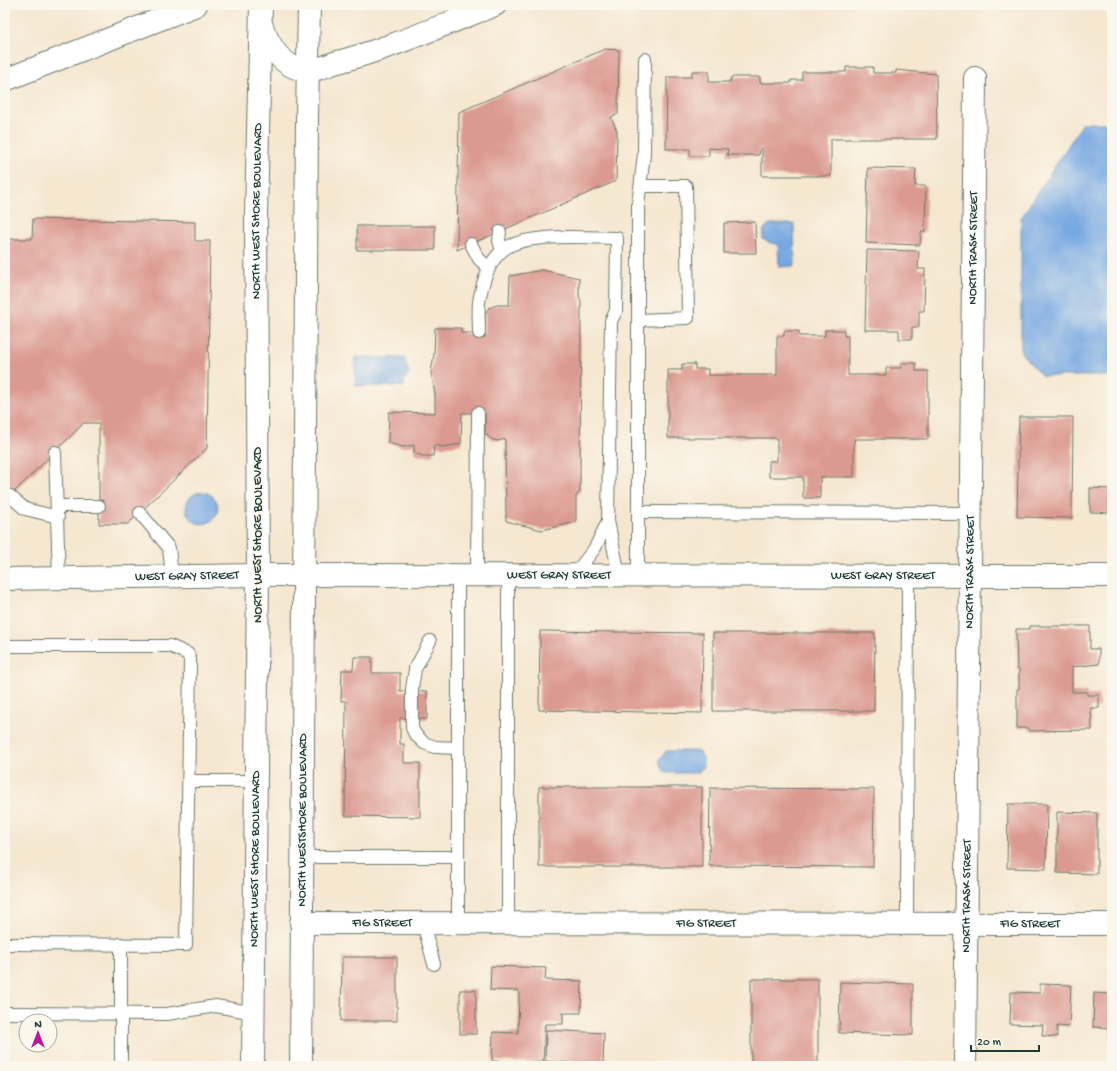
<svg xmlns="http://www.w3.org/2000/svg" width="1117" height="1071" font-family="'Gochi Hand',sans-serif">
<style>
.water{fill:#77a8e2;stroke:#4b728b}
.building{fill:#db9a91}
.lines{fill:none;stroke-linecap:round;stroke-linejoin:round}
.service-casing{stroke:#6a786b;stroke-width:14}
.minor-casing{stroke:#6a786b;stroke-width:24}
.secondary-casing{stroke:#6a786b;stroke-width:24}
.motorway-casing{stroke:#6a786b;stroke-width:24}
.service{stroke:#fff;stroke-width:12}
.minor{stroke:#fff;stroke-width:22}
.secondary{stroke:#fff;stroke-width:22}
.motorway{stroke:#fff;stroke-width:22}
.labels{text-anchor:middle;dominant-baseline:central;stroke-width:3;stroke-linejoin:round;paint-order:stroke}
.street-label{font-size:13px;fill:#1f3d34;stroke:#fbf7ec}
</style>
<rect width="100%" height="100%" fill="#fbf7ec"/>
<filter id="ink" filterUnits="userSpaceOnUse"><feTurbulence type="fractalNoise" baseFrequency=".025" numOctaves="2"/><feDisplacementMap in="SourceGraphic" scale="8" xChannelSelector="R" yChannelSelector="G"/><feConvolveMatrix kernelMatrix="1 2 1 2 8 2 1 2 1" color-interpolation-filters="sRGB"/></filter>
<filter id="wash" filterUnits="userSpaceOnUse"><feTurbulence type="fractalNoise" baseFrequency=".012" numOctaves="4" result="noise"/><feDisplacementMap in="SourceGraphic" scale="16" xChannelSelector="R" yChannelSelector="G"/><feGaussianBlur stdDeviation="0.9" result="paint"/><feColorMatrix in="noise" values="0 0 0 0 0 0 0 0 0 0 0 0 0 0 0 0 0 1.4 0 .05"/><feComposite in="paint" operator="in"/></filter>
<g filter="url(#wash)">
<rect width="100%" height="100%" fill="#f5e7d0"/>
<!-- water -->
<g class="water">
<polygon points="1083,123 1112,123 1112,376 1042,376 1021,353 1021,218"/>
<path d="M769,224H794L795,266L779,267L778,246C775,242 768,244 763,239L764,229Z"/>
<polygon points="355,357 405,358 405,363 409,372 404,381 404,386 355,386"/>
<circle cx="202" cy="508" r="16"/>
<polygon points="666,751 698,751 703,757 703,767 698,773 666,773 663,771 659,761"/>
</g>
<g id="blocks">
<!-- building -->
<g class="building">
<polygon points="605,49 619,50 618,114 611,117 617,131 616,181 457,250 459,112"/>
<polygon points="846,67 873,67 873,73 896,73 896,70 936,74 937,139 831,139 831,176 762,176 762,148 760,148 759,155 727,155 728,149 709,148 709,156 690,156 690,149 666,149 667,77 692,77 692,71 709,71 709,82 730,82 731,77 760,77 760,83 791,83 791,80 802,80 802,72 846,72"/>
<polygon points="868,168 916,169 915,186 926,186 925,232 921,232 920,245 866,243"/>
<polygon points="33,219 195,222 195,241 210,241 207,448 128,524 99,524 99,423 84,423 5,501 5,239 32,239"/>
<polygon points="755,222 756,253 724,253 724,223"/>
<rect x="357" y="226" width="78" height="24"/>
<polygon points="867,250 919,251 918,269 925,269 924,311 919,311 919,327 912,327 912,339 899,339 899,330 865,330"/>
<polygon points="542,270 579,278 579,296 581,301 580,492 576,496 576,522 542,530 506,521 505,439 498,441 491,439 485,433 485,413 462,413 461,444 443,447 434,445 433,456 423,456 414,453 414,445 403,447 388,443 389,412 435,413 435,394 431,372 434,355 435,328 461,328 461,333 485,333 485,314 489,308 497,305 509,305 510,276"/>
<polygon points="825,330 844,330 844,336 848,336 848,375 886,375 886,368 901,368 901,363 916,363 916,371 928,371 928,439 854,439 854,477 820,477 820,498 803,498 803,477 769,477 769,461 777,461 777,438 668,438 668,370 682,370 682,364 695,364 695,369 708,369 708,375 777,375 777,336 784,336 784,331 799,331 799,336 825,336"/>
<polygon points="1019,417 1073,417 1072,518 1017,517"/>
<polygon points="1090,488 1112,489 1112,513 1090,512"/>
<polygon points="1030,626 1090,626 1090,649 1099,649 1099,664 1072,667 1072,692 1087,692 1087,695 1099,695 1099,708 1091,708 1092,730 1029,731 1029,728 1017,728 1017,689 1019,689 1019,669 1017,669 1016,629 1030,629"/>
<polygon points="540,631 703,633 702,713 539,710"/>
<polygon points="713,633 875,633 874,711 713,711"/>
<polygon points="354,657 372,657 372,673 400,673 400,691 427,691 427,719 400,718 400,744 404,744 404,763 420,763 420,817 345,816 346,701 341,701 342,670 353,670"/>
<rect x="539" y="787" width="163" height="80"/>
<polygon points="710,788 874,789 873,867 709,866"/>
<polygon points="1008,804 1047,804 1046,869 1007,868"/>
<polygon points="1057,812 1097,813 1097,874 1057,873"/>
<polygon points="342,957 397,957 397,1021 341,1021"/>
<polygon points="491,966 546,968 545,980 582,981 581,1013 563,1013 563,1024 545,1024 543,1063 492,1061 493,1032 518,1033 519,991 490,990"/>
<rect x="751" y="979" width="67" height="87"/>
<polygon points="840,982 913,984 913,1035 839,1033"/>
<polygon points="1040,984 1071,985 1069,1027 1057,1026 1057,1037 1042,1036 1043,1025 1010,1024 1011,992 1040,993"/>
<rect x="460" y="990" width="16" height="44"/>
<polygon points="1094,993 1112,994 1112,1040 1110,1040 1110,1028 1093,1027"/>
<polygon points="546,1030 604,1033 603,1066 569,1066 569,1063 545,1061"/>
</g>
</g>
</g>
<g filter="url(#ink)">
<use href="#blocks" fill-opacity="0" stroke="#6a786b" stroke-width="1"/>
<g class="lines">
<!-- service casing -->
<g class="service-casing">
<g id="service">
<polyline points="500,232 499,241 502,250"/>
<polyline points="471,244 479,259 489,268"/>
<polyline points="638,320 688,318 686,186 641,186"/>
<path d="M479,333C479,323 478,312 479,302C482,284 488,262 503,250C525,232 589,238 617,238L616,311L611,321L608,521L619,575"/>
<polyline points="55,452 59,578"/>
<polyline points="10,496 25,509 58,517"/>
<polyline points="58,506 99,506"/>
<polyline points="638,512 970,513"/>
<polyline points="140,513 169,548 172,576"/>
<polyline points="477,575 478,413"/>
<polyline points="508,575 508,923"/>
<polyline points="574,575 595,548 608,521"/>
<polyline points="638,575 638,205 644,154 645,59"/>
<polyline points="430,641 415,669 412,689 412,728 415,734 424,743 435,747 458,748"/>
<polyline points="5,646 170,646 188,654 190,660 186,945 5,944"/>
<polyline points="189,781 256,781"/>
<polyline points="301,857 458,857"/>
<polyline points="423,923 434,964"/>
<polyline points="458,923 458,575"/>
<polyline points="907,924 908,576"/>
<polyline points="5,1013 167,1014 216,1006 254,1013"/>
<polyline points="121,1066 121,944"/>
</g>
</g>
<!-- minor casing -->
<g class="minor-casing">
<g id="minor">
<path id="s1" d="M5,579L258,575L1112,576"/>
<path id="s2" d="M301,923L1112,924"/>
<path id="s3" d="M965,1066L975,78"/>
</g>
</g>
<!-- secondary casing -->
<g class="secondary-casing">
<g id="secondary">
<path id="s4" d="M253,1066L258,575L256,215L261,5"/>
<path id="s5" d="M301,1066L307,118L309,5"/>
</g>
</g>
<!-- motorway casing -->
<g class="motorway-casing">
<g id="motorway">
<path d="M261,24C268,44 282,69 307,70C315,71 326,66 334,63C389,49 442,25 495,5"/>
<polyline points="5,80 196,5"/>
</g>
</g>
<!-- service -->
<use href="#service" class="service"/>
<!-- minor -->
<use href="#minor" class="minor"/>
<!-- secondary -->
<use href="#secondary" class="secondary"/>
<!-- motorway -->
<use href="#motorway" class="motorway"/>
</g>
</g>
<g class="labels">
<!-- street labels -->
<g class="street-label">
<text stroke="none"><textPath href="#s4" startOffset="855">NORTH WEST SHORE BOULEVARD</textPath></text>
<text stroke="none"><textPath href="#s3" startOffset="818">NORTH TRASK STREET</textPath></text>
<text transform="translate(258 535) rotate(-90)">NORTH WEST SHORE BOULEVARD</text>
<text stroke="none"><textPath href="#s3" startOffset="494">NORTH TRASK STREET</textPath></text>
<text stroke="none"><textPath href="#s1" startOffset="554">WEST GRAY STREET</textPath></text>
<text stroke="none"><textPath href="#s1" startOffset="182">WEST GRAY STREET</textPath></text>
<text stroke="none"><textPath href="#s1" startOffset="878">WEST GRAY STREET</textPath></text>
<text stroke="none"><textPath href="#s5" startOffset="246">NORTH WESTSHORE BOULEVARD</textPath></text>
<text stroke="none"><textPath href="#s4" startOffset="207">NORTH WEST SHORE BOULEVARD</textPath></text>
<text stroke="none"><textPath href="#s3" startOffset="170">NORTH TRASK STREET</textPath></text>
<text stroke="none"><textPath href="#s2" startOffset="81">FIG STREET</textPath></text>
<text stroke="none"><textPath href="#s2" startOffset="405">FIG STREET</textPath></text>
<text stroke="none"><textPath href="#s2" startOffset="729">FIG STREET</textPath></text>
</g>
</g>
<!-- margin -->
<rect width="1117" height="1071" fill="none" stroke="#fbf7ec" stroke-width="20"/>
<!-- north arrow -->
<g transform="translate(38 1033)"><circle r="19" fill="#fbf7ec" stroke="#a3ada2"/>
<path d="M0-3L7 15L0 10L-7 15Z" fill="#b5179e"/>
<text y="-6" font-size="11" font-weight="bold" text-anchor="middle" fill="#1f3d34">N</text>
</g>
<!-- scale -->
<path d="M971 1045v6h68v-6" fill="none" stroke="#1f3d34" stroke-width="2"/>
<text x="977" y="1045" font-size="12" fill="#1f3d34" stroke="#fbf7ec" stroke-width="3" paint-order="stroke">20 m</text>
</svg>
